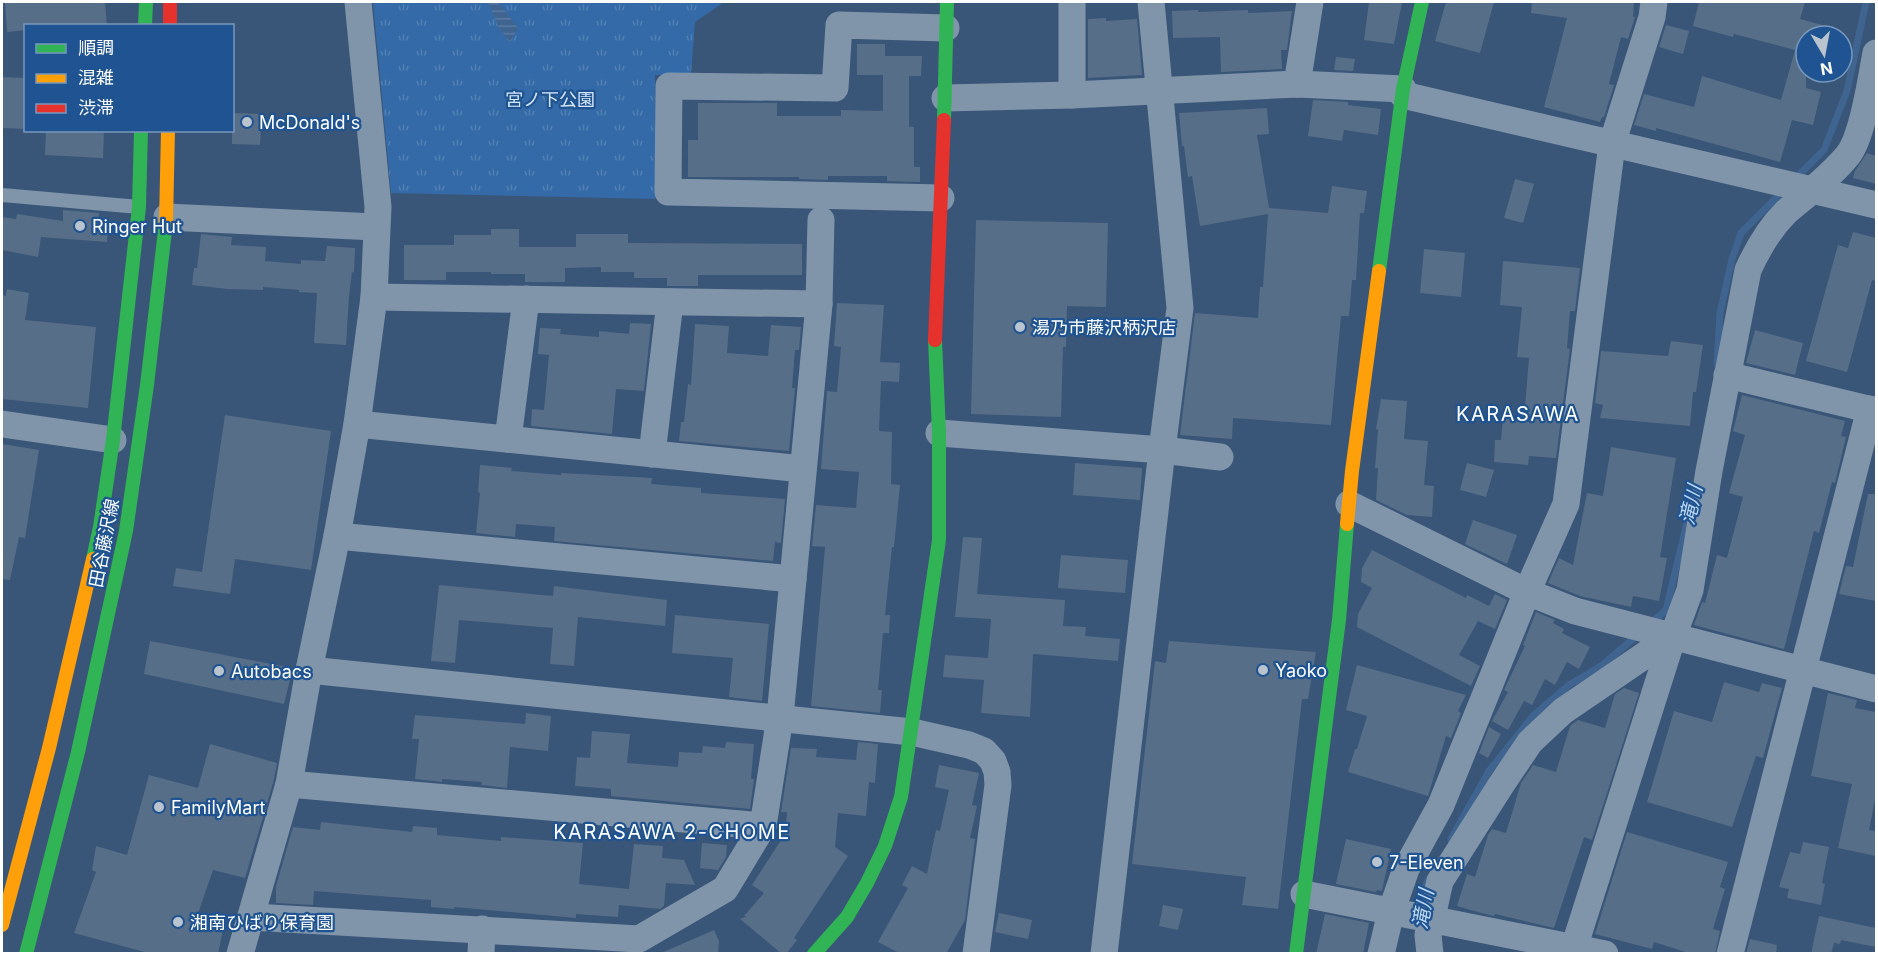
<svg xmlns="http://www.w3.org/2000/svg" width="1878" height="955" font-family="Inter,'Noto Sans JP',sans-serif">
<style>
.grass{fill:url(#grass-tufts)}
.water{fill:url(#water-rules)}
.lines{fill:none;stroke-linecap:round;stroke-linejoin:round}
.stream{stroke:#3f6490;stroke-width:7}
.building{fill:#576e88}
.lane{stroke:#8195aa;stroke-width:14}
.street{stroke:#8195aa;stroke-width:27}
.fast{stroke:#30b455;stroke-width:14}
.slow{stroke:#ff9f0a;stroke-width:14}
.jam{stroke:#e5322d;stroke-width:14}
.poi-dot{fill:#bac4cf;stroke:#1f5391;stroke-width:2}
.labels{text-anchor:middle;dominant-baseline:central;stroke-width:4.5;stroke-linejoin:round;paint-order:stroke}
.park-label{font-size:18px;fill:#d6e7fa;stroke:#1f5391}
.poi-label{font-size:18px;fill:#fff;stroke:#1f5391;text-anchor:start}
.street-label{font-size:18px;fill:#fff;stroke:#1f5391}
.neighbourhood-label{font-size:20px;letter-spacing:1.5px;fill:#fff;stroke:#1f5391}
.water-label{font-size:20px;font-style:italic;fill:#bcd7f4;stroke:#1f5391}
</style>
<defs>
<pattern id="grass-tufts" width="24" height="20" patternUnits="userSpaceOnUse" patternTransform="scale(1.5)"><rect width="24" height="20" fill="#336aa7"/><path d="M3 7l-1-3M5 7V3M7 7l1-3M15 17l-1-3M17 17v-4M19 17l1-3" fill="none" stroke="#5280b4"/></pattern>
<pattern id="water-rules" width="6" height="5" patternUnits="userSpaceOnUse" patternTransform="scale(1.5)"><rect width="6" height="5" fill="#3f6490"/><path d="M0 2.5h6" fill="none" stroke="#5c7ba1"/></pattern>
</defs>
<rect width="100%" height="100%" fill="#395577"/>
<!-- grass -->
<polygon class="grass" points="373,2 724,2 695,22 691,74 655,75 655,199 391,193"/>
<!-- water -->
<polygon class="water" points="488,2 498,2 518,28 510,42 499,28"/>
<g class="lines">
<!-- stream -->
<g class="stream">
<polyline points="1795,179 1824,150 1847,91 1866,2"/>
<polyline points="1717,364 1720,313 1732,259 1741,233 1783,191"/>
<polyline points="1650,624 1666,610 1689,514"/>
<polyline points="1451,839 1489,771 1534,715 1569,685 1601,666 1639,634"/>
<polyline points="1419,912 1425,887 1428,880"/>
</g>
</g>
<!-- building -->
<g class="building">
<polygon points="5,2 105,2 107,26 26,26 26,30 7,32"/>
<polygon points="1369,2 1402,2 1394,44 1364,40"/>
<polygon points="1446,2 1494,2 1480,53 1435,41"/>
<polygon points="1532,2 1634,2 1633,17 1635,17 1628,39 1621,37 1609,84 1614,85 1604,117 1602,117 1600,122 1544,107 1567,18 1531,13"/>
<polygon points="1699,2 1805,2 1800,19 1841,30 1841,36 1806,36 1806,88 1821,92 1813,125 1792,120 1780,162 1656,128 1656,131 1634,125 1644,94 1694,107 1702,76 1781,100 1795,50 1734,34 1733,37 1693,26"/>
<polygon points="1198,10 1198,12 1248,10 1248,13 1292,11 1287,50 1281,50 1282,69 1221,72 1220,37 1173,38 1172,11"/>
<polygon points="1106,18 1106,21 1137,19 1142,75 1088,78 1088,19"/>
<polygon points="1666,25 1689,31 1683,54 1659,47"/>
<polygon points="857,44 885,44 885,56 922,56 921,76 909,76 909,127 914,127 914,167 920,167 920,182 887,181 887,176 828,176 828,180 799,179 799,177 688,177 688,140 698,140 698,103 777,103 777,116 841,116 841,110 883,111 883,75 857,75"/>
<polygon points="1336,57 1355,59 1353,71 1334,70"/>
<polygon points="2,77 26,78 26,129 2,128"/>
<polygon points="1313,100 1348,102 1348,105 1381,109 1378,135 1344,130 1342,141 1308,136"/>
<polygon points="1267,108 1269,134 1257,135 1269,208 1328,213 1332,186 1367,191 1364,213 1360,213 1356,280 1352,280 1349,316 1341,316 1331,425 1233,418 1232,439 1180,435 1195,313 1258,318 1260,287 1263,287 1268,214 1200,226 1192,176 1188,177 1184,146 1182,146 1179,113"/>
<polygon points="232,113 262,114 260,145 232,144"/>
<polygon points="46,130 104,130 103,158 45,155"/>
<polygon points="1867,153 1876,156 1876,184 1853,178 1855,171"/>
<polygon points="1515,179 1534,184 1523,223 1504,218"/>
<polygon points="63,210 99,213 98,227 108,228 107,242 41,237 38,257 2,250 2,217 16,219 17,214 63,221"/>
<polygon points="976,220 1108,223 1106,307 1067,306 1066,347 1063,347 1061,417 971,414"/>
<polygon points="491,229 519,229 519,247 576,247 576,234 628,234 628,243 802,244 802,275 698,275 698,286 667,286 667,278 634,278 634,272 601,272 601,267 565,268 565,282 525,282 525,274 491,274 491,272 446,272 446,280 404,280 404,245 454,245 454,235 491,235"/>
<polygon points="1853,232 1876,238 1876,281 1872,280 1847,372 1806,361 1838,245 1848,248"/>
<polygon points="201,234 232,237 231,245 266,247 265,261 301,264 301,260 325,261 327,246 355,248 354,273 352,272 349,296 346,345 314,343 317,293 299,292 299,290 263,287 263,290 227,289 192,285 194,268 197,268"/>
<polygon points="1424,249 1465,253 1461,297 1420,293"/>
<polygon points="1503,261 1580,268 1575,311 1570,311 1567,348 1570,349 1556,458 1529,456 1528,465 1494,462 1495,440 1501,440 1503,418 1524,419 1529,358 1517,357 1522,307 1500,305"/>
<polygon points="7,289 29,293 25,320 96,327 88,408 2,399 2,295 6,296"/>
<polygon points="837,303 884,305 880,362 900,363 899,382 881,381 879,431 892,432 891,484 900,485 894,547 892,547 885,615 890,615 889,633 883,633 878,690 882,690 880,713 811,706 825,547 812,546 816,505 856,508 859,472 821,469 827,391 837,392 841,347 834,346"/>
<polygon points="630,323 651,324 644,391 616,389 612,434 531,426 532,409 544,410 549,355 538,354 540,328 561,329 560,334 599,337 599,331 629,334"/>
<polygon points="695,324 729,326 727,353 768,356 771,325 801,327 799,350 795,350 792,388 795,388 789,451 679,441 681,422 684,422 688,384 691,385"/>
<polygon points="1755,330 1803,343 1795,375 1746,363"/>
<polygon points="1671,341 1703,345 1696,392 1693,392 1690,426 1600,418 1603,405 1595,403 1601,351 1668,356"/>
<polygon points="1742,395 1845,421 1841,436 1846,437 1835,483 1832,482 1819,533 1814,531 1784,649 1694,625 1702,602 1705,603 1717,555 1727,558 1743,497 1729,493 1745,435 1733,431"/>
<polygon points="1381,399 1407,401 1404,439 1428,441 1424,485 1434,486 1432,517 1407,515 1376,500 1378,468 1375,468 1378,430 1376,429"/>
<polygon points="225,415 331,431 311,570 235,559 230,594 173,586 176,568 202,572"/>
<polygon points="2,444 39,450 25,538 19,537 10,580 2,579"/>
<polygon points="1611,447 1676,458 1660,557 1667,558 1659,601 1633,596 1631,607 1580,596 1548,583 1559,558 1573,565 1587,493 1603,496"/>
<polygon points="1075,463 1142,468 1140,500 1073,495"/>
<polygon points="1467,463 1494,470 1486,497 1460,490"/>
<polygon points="480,465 512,468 511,471 561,475 561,473 652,478 651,484 701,488 701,493 785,499 781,543 775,542 773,561 554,541 555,527 516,524 515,537 476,533 480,493 478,492"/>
<polygon points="1868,494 1876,494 1876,601 1839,594 1846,566 1853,567"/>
<polygon points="1473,520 1517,535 1507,564 1465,544"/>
<polygon points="963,537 982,538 977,594 1065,600 1063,626 1086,627 1085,636 1120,639 1118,661 1033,654 1030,717 981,713 984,680 943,677 945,655 988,658 991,619 955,617"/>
<polygon points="1372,550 1466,598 1467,595 1489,606 1495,594 1507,600 1495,629 1478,621 1459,655 1480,666 1471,686 1357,627 1358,614 1372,588 1361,582 1362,568"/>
<polygon points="1061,555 1128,560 1125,593 1058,588"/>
<polygon points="439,585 553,596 554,586 667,600 665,626 578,617 574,666 550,664 553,628 459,620 455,663 431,661"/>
<polygon points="1536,612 1555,620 1553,623 1564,629 1562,633 1590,647 1579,669 1567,662 1555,685 1545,679 1532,705 1524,701 1508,730 1492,721 1508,692 1504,690 1525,646 1523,645"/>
<polygon points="675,615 769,624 762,701 729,697 733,658 672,653"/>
<polygon points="150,641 293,668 284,704 144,674"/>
<polygon points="1169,641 1316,652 1308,699 1302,699 1278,909 1242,905 1246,877 1132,864 1155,661 1166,663"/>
<polygon points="1357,665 1466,695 1458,711 1461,713 1451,738 1446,736 1428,796 1348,772 1355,749 1357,749 1367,716 1346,710"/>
<polygon points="1724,682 1759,692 1762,683 1782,688 1763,758 1756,756 1732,827 1647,802 1674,711 1712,722"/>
<polygon points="1624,688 1639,693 1592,840 1584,837 1554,928 1495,914 1494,916 1481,913 1457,906 1467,874 1475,877 1488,835 1492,829 1506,833 1521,783 1533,765 1556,772 1570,726 1578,720 1605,728 1615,694"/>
<polygon points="1828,693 1857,700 1855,708 1876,712 1876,794 1869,830 1876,831 1876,856 1838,848 1852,784 1811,776"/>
<polygon points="526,713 551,716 548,751 510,747 507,788 481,785 482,782 442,779 442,782 415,779 419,739 412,739 415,715 525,724"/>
<polygon points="1489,727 1501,734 1488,758 1479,753"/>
<polygon points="592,731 630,734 627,763 678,767 679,752 702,753 703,746 725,748 726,742 754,744 751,779 754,779 750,809 611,796 611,789 575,786 577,757 590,758"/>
<polygon points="858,742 878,744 875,783 869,782 866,816 838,813 835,847 848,856 794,938 797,940 786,954 782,954 740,919 747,916 744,916 764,893 752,885 785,834 787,812 781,812 791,748 817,749 816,757 856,760"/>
<polygon points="210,744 277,763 274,780 245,878 213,870 195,922 223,930 218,954 152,954 74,933 96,872 92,870 96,846 127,855 149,775 198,788"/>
<polygon points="939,765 979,773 972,805 977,806 970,838 975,839 965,920 946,954 901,954 878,942 908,888 902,885 912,866 927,874 936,830 940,831 949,790 935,787"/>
<polygon points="321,822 412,832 413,826 437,828 437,835 501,841 501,837 583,843 579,884 629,889 634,844 663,846 662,858 684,860 695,885 666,883 664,906 660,909 619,905 618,917 576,914 576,918 454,907 454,909 431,907 431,900 314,891 313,905 276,903 276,886 293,827 320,830"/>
<polygon points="1627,832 1728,862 1720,887 1725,889 1713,929 1720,931 1715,954 1692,954 1654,942 1652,949 1595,934"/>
<polygon points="1346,839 1391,849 1382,891 1377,890 1376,892 1336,884"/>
<polygon points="1803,842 1829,847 1822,883 1825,884 1821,905 1787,898 1789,889 1779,887 1790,852 1800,854"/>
<polygon points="702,843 727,845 726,857 718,870 700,868"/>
<polygon points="1163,905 1183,909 1178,930 1159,926"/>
<polygon points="999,913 1032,920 1028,939 995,932"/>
<polygon points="1325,914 1369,923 1363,954 1316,954"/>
<polygon points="1819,916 1876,928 1876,947 1841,940 1840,944 1834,943 1831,954 1811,954"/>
<polygon points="714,930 719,941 718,954 659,954"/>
<polygon points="1750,939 1777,945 1776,954 1746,954"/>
</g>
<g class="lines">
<!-- lane -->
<polyline class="lane" points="2,195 139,207"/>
<!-- street -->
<g class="street">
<polyline points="1072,2 1072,95"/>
<polyline points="1297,84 1310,2"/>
<polyline points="1403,95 1876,205"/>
<polyline points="945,98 1072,95 1297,84 1403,89"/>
<polyline points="941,198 668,192 669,86 835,88 839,25 946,28"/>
<polyline points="167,217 375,227"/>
<polyline points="374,297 819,304"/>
<polyline points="1727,375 1876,411"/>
<polyline points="2,424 113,440"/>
<polyline points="357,424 803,469"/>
<polyline points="939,433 1162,450 1220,457"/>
<polyline points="508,439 526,299"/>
<polyline points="652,454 670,302"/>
<polyline points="1349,504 1527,592 1575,611 1876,689"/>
<polyline points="337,536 793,579"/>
<polyline points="309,670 912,732 969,745 984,751 993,761 997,772 998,785 976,954"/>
<polyline points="289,784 763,826"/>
<polyline points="1304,894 1605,954"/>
<polyline points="252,917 639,939 725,889 763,826 780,717 819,304 821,220"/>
<polyline points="240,954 289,784 309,670 337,536 357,424 374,297 378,207 358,2"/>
<polyline points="481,954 482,929"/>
<polyline points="1104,954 1162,450 1180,308 1151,2"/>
<polyline points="1381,954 1391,912 1406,869 1441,805 1527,592 1566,504 1612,144 1652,17 1654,2"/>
<polyline points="1430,954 1428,935 1440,881 1501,785 1530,742 1563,711 1673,636"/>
<path d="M1572,954L1673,636L1690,590L1709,471L1748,270C1758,248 1769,229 1786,212C1807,194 1830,177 1848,155C1863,136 1871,78 1876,53"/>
<polyline points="1730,954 1870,409"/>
</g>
<!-- fast -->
<g class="fast">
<polyline points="145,26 146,2"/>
<polyline points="944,120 947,2"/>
<polyline points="1379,271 1403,89 1422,2"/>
<polyline points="93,559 100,527 113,440 139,207 141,130"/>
<polyline points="26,954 78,752 126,531 147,385 166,222"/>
<polyline points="814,954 847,917 867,883 885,846 901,797 939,540 939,433 935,340"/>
<polyline points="1296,954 1339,620 1347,524"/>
</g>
<!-- slow -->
<g class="slow">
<polyline points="166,222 168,130"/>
<polyline points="1347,524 1352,471 1379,271"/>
<polyline points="2,925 49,748 93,559"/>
</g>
<!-- jam -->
<g class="jam">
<polyline points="170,2 170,26"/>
<polyline points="935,340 944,120"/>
</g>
</g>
<!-- markers -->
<g class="poi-dot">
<circle cx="247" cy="122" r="6"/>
<circle cx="80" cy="226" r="6"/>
<circle cx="1020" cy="327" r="6"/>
<circle cx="1263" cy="670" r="6"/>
<circle cx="219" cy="671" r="6"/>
<circle cx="159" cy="807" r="6"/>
<circle cx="1377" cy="862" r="6"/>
<circle cx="178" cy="922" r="6"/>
</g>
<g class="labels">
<!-- park labels -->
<g class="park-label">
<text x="550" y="99">宮ノ下公園</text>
</g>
<!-- poi labels -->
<g class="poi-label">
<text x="259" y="122">McDonald's</text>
<text x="92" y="226">Ringer Hut</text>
<text x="1032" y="327">湯乃市藤沢柄沢店</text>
<text x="1275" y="670">Yaoko</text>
<text x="231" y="671">Autobacs</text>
<text x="171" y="807">FamilyMart</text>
<text x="1389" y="862">7-Eleven</text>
<text x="190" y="922">湘南ひばり保育園</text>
</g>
<!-- street labels -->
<g class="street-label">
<text transform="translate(104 543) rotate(-79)">田谷藤沢線</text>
</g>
<!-- neighbourhood labels -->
<g class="neighbourhood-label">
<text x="1518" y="414">KARASAWA</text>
<text x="672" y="832">KARASAWA 2-CHOME</text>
</g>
<!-- water labels -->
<g class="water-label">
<text transform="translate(1691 505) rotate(-77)">滝川</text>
<text transform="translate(1423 909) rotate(-80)">滝川</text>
</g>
</g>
<!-- border -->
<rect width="1878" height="955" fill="none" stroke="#ffffff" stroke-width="6"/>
<!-- legend -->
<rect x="24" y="24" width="210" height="108" fill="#1f5391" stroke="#7998bd" stroke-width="1.5"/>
<rect x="36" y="44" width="30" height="9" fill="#30b455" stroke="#7998bd" stroke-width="1.5"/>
<text x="78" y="54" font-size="18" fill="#ffffff">順調</text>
<rect x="36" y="74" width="30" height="9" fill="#ff9f0a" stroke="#7998bd" stroke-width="1.5"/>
<text x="78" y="84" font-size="18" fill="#ffffff">混雑</text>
<rect x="36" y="104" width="30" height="9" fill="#e5322d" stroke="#7998bd" stroke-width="1.5"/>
<text x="78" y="114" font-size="18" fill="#ffffff">渋滞</text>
<!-- north arrow -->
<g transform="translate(1824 54) rotate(170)"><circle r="28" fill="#1f5391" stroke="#7998bd" stroke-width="1.5"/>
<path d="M0-4.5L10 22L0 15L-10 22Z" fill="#bac4cf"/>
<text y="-9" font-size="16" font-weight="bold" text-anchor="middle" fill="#ffffff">N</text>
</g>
</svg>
